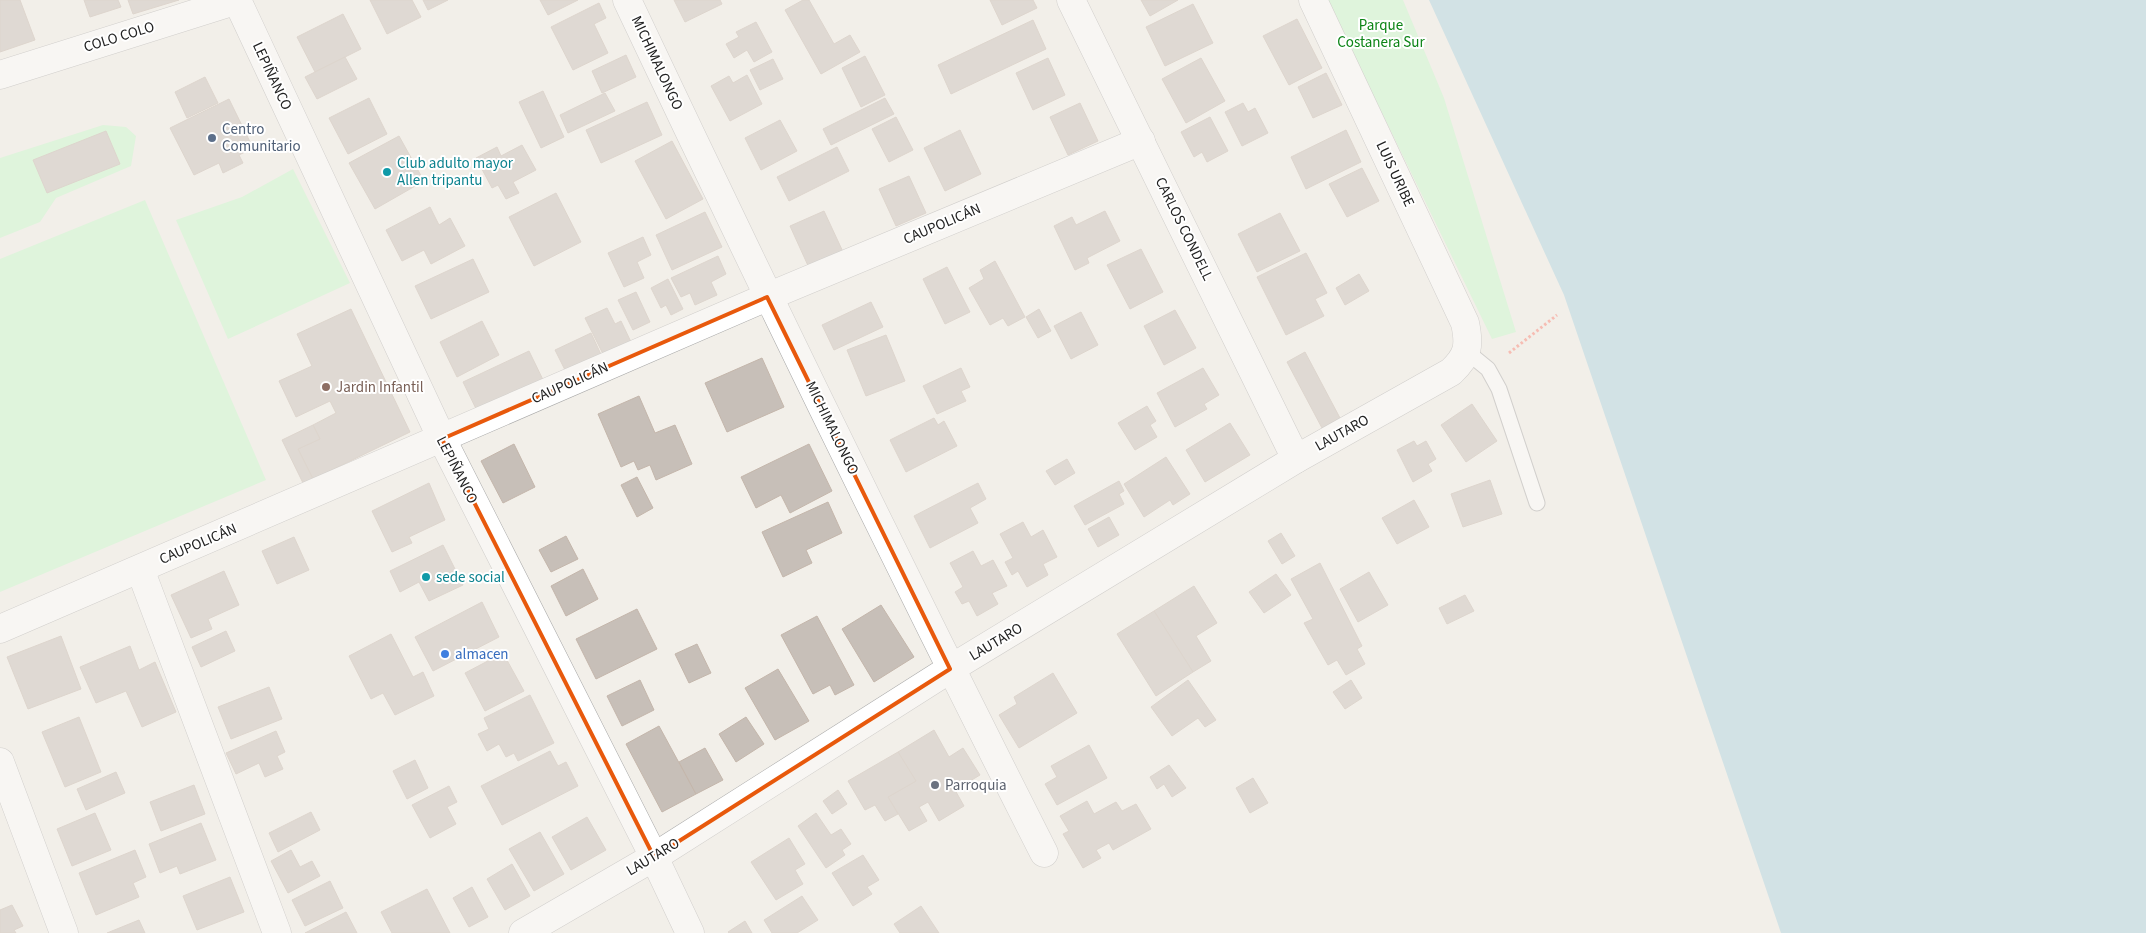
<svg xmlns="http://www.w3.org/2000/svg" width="2146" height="933" font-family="'Source Sans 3',sans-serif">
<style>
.park{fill:#c8facc}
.water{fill:#aad3df}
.building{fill:#c7bfb8;stroke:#c4b6ab}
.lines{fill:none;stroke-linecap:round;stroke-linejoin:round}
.service-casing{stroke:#a9a9a9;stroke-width:17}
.minor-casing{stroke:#a9a9a9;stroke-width:29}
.path{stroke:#fa8072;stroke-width:3;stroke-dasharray:2.5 2.5;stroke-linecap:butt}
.service{stroke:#fff;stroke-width:15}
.minor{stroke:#fff;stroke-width:28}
.marked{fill:none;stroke:#e8590c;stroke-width:4;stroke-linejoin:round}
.service-dot{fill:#5c6f8a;stroke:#fff;stroke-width:2}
.culture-dot{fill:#0f9aa8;stroke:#fff;stroke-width:2}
.education-dot{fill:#8d6e63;stroke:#fff;stroke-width:2}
.shop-dot{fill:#3f7fe0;stroke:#fff;stroke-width:2}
.worship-dot{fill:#6b7280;stroke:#fff;stroke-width:2}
.labels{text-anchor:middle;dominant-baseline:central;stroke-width:4;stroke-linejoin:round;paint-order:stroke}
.park-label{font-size:15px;fill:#0c8416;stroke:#fff}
.street-label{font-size:15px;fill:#222;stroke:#fff}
.service-label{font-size:15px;fill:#4e5e75;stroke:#fff;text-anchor:start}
.culture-label{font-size:15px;fill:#0d838f;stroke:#fff;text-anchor:start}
.education-label{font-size:15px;fill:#785e54;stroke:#fff;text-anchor:start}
.shop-label{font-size:15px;fill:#366cbe;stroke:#fff;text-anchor:start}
.worship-label{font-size:15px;fill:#5b616d;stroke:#fff;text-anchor:start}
</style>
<rect width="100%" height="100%" fill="#f2efe9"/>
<!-- park -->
<g class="park">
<polygon points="1327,0 1403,0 1444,98 1516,332 1492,339"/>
<polygon points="103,125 126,127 136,136 131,166 56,198 40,222 0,238 0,158"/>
<polygon points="293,169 350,283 228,339 176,220 242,197"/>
<polygon points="145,200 266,480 0,592 0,259"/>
</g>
<!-- water -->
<polygon class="water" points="1429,0 2146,0 2146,933 1781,933 1564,295"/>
<!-- building -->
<g class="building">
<polygon points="0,0 20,0 35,40 0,52"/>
<polygon points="84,0 118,0 121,7 90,17"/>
<polygon points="128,0 179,0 133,14"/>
<polygon points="370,0 412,0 421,17 387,34"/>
<polygon points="423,0 448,0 428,10"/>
<polygon points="540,0 578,0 548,15"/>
<polygon points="674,0 720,0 722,4 685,22"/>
<polygon points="803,0 809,0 834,44 850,35 860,52 821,74 785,10"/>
<polygon points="990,0 1033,0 1037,8 1002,25"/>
<polygon points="1141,0 1178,0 1150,16"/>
<polygon points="599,3 606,18 594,24 608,53 573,70 551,27"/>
<polygon points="1193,4 1213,43 1165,66 1146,27"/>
<polygon points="343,14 361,49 315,72 297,37"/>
<polygon points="1297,19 1322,68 1289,85 1263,36"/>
<polygon points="1033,20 1046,49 951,94 938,65"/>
<polygon points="756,22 772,52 754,62 747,50 734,58 726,44 739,37 736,32"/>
<polygon points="626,55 636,77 602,93 592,71"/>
<polygon points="865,56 885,95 861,107 842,68"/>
<polygon points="345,57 357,79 317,99 305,77"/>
<polygon points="1048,58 1065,95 1033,110 1016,73"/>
<polygon points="1201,58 1225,101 1186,123 1162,79"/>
<polygon points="773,59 783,79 760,90 750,70"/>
<polygon points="1326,73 1342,105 1313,118 1298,87"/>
<polygon points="747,75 762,104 730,121 711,86 729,76 733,83"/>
<polygon points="205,77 218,103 187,118 175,92"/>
<polygon points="543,91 564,137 541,148 519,102"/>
<polygon points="605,93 615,111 568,133 560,115"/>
<polygon points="369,98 387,134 348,154 329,118"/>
<polygon points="885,98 894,114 831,145 823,129"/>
<polygon points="229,99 253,148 239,155 243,163 223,173 219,163 194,175 170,128"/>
<polygon points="647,102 662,135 601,163 586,130"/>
<polygon points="1080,103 1098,141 1068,155 1050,117"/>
<polygon points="1243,103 1248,112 1255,108 1268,133 1242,146 1225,112"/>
<polygon points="896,117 913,150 889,162 872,129"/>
<polygon points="1210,117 1228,151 1207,162 1202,152 1194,157 1181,132"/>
<polygon points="780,120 797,151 761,170 745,138"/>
<polygon points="960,130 981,174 945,191 924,148"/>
<polygon points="1346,130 1361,162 1306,189 1291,157"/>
<polygon points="106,131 120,164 47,193 33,160"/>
<polygon points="399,136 424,181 375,209 349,163"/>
<polygon points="672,141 703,199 666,219 635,161"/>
<polygon points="522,145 536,170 513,182 519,193 506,199 498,185 492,188 476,158 497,147 501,156"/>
<polygon points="837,147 849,171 789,201 777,177"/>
<polygon points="1362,168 1379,201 1347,217 1329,184"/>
<polygon points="909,176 926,213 896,226 879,189"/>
<polygon points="556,193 581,242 534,266 509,217"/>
<polygon points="430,207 439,225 450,218 465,246 431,264 424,250 402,261 386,230"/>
<polygon points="824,211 844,254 810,270 790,226"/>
<polygon points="1105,211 1120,241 1087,258 1089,263 1075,270 1054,226 1072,217 1076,225"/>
<polygon points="705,212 722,247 672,270 656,235"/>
<polygon points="1280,213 1300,251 1257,272 1238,234"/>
<polygon points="643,237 651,255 637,262 644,278 624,287 608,253"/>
<polygon points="1141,249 1163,292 1130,309 1107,265"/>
<polygon points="1306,253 1327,293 1315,299 1324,316 1286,335 1257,277"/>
<polygon points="718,256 726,274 711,282 717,295 695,305 690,293 681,297 671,278"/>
<polygon points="473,259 489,292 431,319 415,286"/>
<polygon points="995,261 1025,317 1008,326 1003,318 990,325 969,288 984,279 980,270"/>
<polygon points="947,267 970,312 945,324 923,279"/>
<polygon points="1359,274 1369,291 1345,305 1336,288"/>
<polygon points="668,279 683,309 671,315 666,305 661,308 651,288"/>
<polygon points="636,292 650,322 633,330 618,300"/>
<polygon points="871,302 883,327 834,350 822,325"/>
<polygon points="607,308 615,324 621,321 631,342 604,356 585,318"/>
<polygon points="351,309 410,432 313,479 298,449 320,439 313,425 336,413 330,401 296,417 279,381 312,366 297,334"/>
<polygon points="1039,309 1051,331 1038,338 1026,317"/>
<polygon points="1175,310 1196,348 1164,365 1144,326"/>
<polygon points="1081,312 1098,345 1071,359 1054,326"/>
<polygon points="482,321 499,355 457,377 440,342"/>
<polygon points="591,333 605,363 570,380 555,350"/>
<polygon points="886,335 905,381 866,396 847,350"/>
<polygon points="529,351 547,388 481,419 463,382"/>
<polygon points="1305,352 1340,418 1322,428 1287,362"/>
<polygon points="762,358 784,407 727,432 705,383"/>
<polygon points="961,368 970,387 961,391 966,401 937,414 923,386"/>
<polygon points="1203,368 1219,395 1204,404 1207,409 1175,427 1157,393"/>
<polygon points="639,396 655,433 675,425 692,464 656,480 650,465 638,470 634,461 621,467 598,414"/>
<polygon points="1472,404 1497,441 1466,462 1441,425"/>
<polygon points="1147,406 1156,421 1150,425 1157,437 1135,450 1118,423"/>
<polygon points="934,418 938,425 944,421 957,446 906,472 890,440"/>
<polygon points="1230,423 1250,455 1205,482 1186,450"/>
<polygon points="313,425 320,439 298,449 313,479 303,483 282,440"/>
<polygon points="1414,441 1417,446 1426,441 1436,459 1428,464 1432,471 1413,482 1397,450"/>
<polygon points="514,444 535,487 503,503 481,461"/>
<polygon points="809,444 832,491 790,513 781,495 756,508 741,477"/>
<polygon points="1166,457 1190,494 1173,505 1170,500 1144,517 1124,484"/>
<polygon points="1067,459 1075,473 1055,485 1046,471"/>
<polygon points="637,477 653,508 637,517 621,485"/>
<polygon points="1490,480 1502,514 1463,527 1451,494"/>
<polygon points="1119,481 1124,491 1119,494 1124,504 1085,525 1074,506"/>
<polygon points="429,483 445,520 409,537 412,543 392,552 372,511"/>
<polygon points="978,483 986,499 970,508 978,523 930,548 914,516"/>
<polygon points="1414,500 1429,527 1397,544 1382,518"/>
<polygon points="828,502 842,533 806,550 812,563 783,577 762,532"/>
<polygon points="1109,517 1119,535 1098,547 1088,529"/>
<polygon points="1023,522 1031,537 1043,530 1057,557 1043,564 1048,575 1027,587 1018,571 1012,575 1005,562 1013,558 1000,534"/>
<polygon points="1281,533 1295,556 1282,564 1268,541"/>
<polygon points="566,536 578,559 551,572 539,550"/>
<polygon points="294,537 309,570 277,584 262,551"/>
<polygon points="443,545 463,585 429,601 419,582 400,592 390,571"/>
<polygon points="973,551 981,566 993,560 1007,586 992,593 998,604 977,616 969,601 962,604 955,592 963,587 950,563"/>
<polygon points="1320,563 1362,646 1357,649 1365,664 1346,675 1337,660 1328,665 1304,623 1313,619 1291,579"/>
<polygon points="583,569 598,599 566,616 551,586"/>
<polygon points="224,571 239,605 208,619 212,629 191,638 171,595"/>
<polygon points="1369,572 1388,605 1358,622 1340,589"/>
<polygon points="1276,574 1291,595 1264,613 1249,592"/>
<polygon points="1194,586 1217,623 1196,636 1211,661 1193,672 1154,611"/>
<polygon points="1465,595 1474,611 1447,624 1439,608"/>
<polygon points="482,602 499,637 433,671 415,637"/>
<polygon points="881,605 914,657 874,682 842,629"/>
<polygon points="637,609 657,649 596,679 576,639"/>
<polygon points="1154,611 1193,672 1156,696 1117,634"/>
<polygon points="817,616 854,685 835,695 830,685 813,694 781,635"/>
<polygon points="226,631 235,651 201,667 192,647"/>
<polygon points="391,634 413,677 423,672 434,696 395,715 383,693 371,699 349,656"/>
<polygon points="61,636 81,689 28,709 7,657"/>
<polygon points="697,644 711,673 689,683 675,654"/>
<polygon points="130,646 139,670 155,662 176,712 142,727 126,691 96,703 80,667"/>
<polygon points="503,653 524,691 485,711 465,673"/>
<polygon points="778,669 809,721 775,740 745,688"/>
<polygon points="1053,673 1077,713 1019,748 999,715 1017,704 1014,697"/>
<polygon points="640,680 654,710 622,726 607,696"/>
<polygon points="1188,680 1216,720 1205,727 1198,718 1172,736 1151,707"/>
<polygon points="1351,680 1362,698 1345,709 1333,692"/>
<polygon points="269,687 282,719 231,739 218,707"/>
<polygon points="530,695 554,743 518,761 514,753 506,757 499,744 487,751 478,734 489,729 484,718"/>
<polygon points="79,717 101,772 65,787 42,732"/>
<polygon points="746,717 764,744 736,762 719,734"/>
<polygon points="659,726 696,794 662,812 626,744"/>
<polygon points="934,730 949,757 963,748 980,775 955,790 964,806 939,821 928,802 919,807 927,821 909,831 888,797 916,781 898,752"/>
<polygon points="276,731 285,752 277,756 283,769 265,777 259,763 236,774 226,753"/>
<polygon points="1089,745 1107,778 1057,805 1045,784 1057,777 1051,766"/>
<polygon points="705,748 723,780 696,794 679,762"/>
<polygon points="550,751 558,766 566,762 578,786 502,825 481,786"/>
<polygon points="898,752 916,781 888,797 898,814 885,821 875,805 865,810 848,781"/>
<polygon points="415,760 428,788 407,799 393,771"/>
<polygon points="1169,765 1186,788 1172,797 1164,784 1157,789 1150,777"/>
<polygon points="116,772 125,793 86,810 77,789"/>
<polygon points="1253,778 1268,803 1250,813 1236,788"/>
<polygon points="194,785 205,814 161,831 150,802"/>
<polygon points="449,786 457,802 447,807 456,824 430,838 412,805"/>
<polygon points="838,790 847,804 832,814 823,801"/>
<polygon points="1087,801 1094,814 1116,802 1122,811 1136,804 1151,829 1113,850 1109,843 1096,850 1101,858 1083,868 1063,834 1069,831 1060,816"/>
<polygon points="311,812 320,830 278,852 269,833"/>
<polygon points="95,813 111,850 72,866 57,829"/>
<polygon points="816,813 831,835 841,829 851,844 842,850 845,855 826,868 798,826"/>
<polygon points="587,817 606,850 571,870 552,837"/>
<polygon points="201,823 216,860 180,874 177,866 160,873 149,844"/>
<polygon points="540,832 564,874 534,891 509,849"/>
<polygon points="789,838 805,864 795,870 803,884 776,900 751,862"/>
<polygon points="135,850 146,877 133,883 139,897 96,915 79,873"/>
<polygon points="291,850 300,867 312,861 320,876 288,893 271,861"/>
<polygon points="863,855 879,880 867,887 872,894 853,906 832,873"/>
<polygon points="512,864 530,896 505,910 487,879"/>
<polygon points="230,877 244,912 197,930 183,896"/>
<polygon points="330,881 343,908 305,926 292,900"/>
<polygon points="472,887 488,917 469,927 453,898"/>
<polygon points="427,889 450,933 392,933 381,912"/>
<polygon points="802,896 818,920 797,933 772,933 764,920"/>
<polygon points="12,905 23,926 14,930 16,933 0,933 0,910"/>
<polygon points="921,906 939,933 900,933 894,924"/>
<polygon points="346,912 357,933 305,933"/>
<polygon points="139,920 145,933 107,933"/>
<polygon points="745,921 752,933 729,933 728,932"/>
</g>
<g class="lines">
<!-- service casing -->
<g class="service-casing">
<polyline id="service" points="1466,351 1488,369 1499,389 1537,503"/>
</g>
<!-- minor casing -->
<g class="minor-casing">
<g id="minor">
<polyline points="237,0 442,439 654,857 690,933"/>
<path d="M627,0C762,286 901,571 1044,853"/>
<polyline points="1071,0 1296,459"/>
<polyline points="0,75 238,0"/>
<polyline points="140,569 277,933"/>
<polyline points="0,629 767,297 1141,141"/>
<polyline points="0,762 64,933"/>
<path d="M523,933L654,857L950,669L1296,459L1451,372C1468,356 1470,346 1465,323L1313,0"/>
</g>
</g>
<!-- path -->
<polyline class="path" points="1509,353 1557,315"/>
<!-- service -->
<use href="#service" class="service"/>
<!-- minor -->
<use href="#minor" class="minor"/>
</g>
<!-- marked area -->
<path d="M0 0H2146V933H0ZM767,297L950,669L654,857L442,439Z" fill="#f2efe9" fill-opacity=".55" fill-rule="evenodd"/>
<path class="marked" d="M767,297L950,669L654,857L442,439Z"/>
<!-- markers -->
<circle class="service-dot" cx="212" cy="138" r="5"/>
<g class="culture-dot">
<circle cx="387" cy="172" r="5"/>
<circle cx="426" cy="577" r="5"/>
</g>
<circle class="education-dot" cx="326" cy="387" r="5"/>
<circle class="shop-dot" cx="445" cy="654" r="5"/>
<circle class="worship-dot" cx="935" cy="785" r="5"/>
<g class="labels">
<!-- park labels -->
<g class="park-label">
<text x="1381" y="25">Parque<tspan x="1381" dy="17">Costanera Sur</tspan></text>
</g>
<!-- street labels -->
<g class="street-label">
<text transform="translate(119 37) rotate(-17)">COLO COLO</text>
<text transform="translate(657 63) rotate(65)">MICHIMALONGO</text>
<text transform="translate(272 76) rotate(65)">LEPIÑANCO</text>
<text transform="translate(1395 174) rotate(65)">LUIS URIBE</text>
<text transform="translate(942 224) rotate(-23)">CAUPOLICÁN</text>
<text transform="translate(1184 229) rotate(64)">CARLOS CONDELL</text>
<text transform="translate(570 383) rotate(-24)">CAUPOLICÁN</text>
<text transform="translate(832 428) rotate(64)">MICHIMALONGO</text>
<text transform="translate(1342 433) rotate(-29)">LAUTARO</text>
<text transform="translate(457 470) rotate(63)">LEPIÑANCO</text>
<text transform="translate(198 544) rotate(-23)">CAUPOLICÁN</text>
<text transform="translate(996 642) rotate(-31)">LAUTARO</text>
<text transform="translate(653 857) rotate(-31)">LAUTARO</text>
</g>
<!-- service labels -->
<g class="service-label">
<text x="222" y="129">Centro<tspan x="222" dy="17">Comunitario</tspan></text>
</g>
<!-- culture labels -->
<g class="culture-label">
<text x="397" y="163">Club adulto mayor<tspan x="397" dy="17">Allen tripantu</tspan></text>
<text x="436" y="577">sede social</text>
</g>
<!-- education labels -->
<g class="education-label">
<text x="336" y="387">Jardin Infantil</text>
</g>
<!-- shop labels -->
<g class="shop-label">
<text x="455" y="654">almacen</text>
</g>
<!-- worship labels -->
<g class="worship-label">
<text x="945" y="785">Parroquia</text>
</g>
</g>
</svg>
